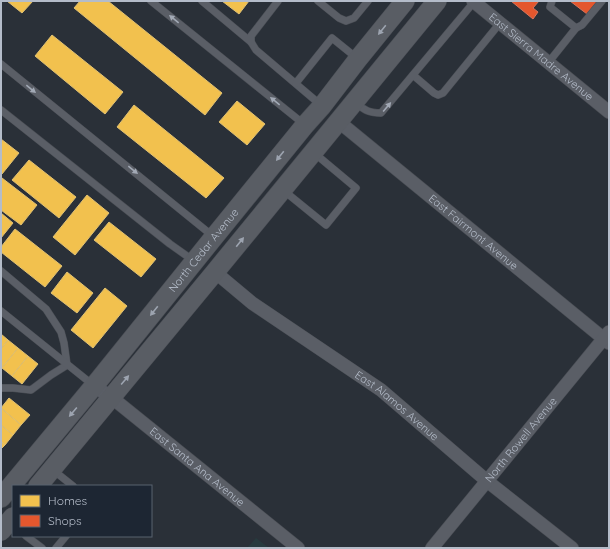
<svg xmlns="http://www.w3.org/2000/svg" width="610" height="549" font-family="Quicksand,sans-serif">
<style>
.green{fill:#273a3e}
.homes{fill:#f2c14e;stroke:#dfc073}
.shops{fill:#e4572e;stroke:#d6755c}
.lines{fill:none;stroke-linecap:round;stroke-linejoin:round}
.lane-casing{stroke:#484c53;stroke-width:8}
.street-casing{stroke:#484c53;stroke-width:14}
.secondary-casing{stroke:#484c53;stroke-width:20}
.lane{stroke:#5a5e66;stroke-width:7}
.street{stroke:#5a5e66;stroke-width:13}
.secondary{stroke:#595d64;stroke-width:19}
.oneway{fill:#a2a9b5}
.oneway2{fill:#9da4b0}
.labels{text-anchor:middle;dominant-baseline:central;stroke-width:4;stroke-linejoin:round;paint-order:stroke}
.street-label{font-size:11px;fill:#b4bcc9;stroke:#1d2633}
</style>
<rect width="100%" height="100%" fill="#2a3038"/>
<!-- green -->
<polygon class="green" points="256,538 269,548 247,548"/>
<!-- homes -->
<g class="homes">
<polygon points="7,1 33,1 22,13"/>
<polygon points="80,1 108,1 222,93 205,115 74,8"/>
<polygon points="222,1 249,1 239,14"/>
<polygon points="52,35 123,92 105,114 35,56"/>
<polygon points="237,101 265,124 247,145 219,122"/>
<polygon points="134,105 224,178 206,198 117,127"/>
<polygon points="1,139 19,153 2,174 1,173"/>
<polygon points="29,160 76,197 59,218 12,180"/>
<polygon points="2,178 37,205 21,225 1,210 1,179"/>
<polygon points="87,195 109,213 75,255 53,237"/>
<polygon points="1,213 13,223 1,238"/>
<polygon points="109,222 156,259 141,277 94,240"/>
<polygon points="15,229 62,266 45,287 1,252 1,247"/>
<polygon points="67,272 93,293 77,313 51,293"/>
<polygon points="105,288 127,306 93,348 71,330"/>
<polygon points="1,334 8,340 1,349"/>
<polygon points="8,340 18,348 2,368 1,349"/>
<polygon points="18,348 28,356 12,376 2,368"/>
<polygon points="28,356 38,364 22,384 12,376"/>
<polygon points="9,398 30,415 21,425 1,408"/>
<polygon points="1,408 21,425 13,435 1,425"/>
<polygon points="1,425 13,435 5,445 1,441"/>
<polygon points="1,441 5,445 1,449"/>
</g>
<!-- shops -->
<g class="shops">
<polygon points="511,1 539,1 533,8 538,12 533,19"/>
<polygon points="570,1 598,1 587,14"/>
</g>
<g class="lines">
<!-- lane casing -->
<g class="lane-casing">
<g id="lane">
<polyline points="151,1 305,125"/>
<polyline points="202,1 251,42"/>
<polyline points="278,1 251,36 251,42 256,50 322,106"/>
<polyline points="318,1 339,18 346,21 354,18 368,1"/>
<polyline points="576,28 582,25 602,1"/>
<polyline points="548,63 576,28 550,7 552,1"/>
<polyline points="1,64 214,237"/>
<polyline points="413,75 434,93 438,95 443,93 500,23"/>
<polyline points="296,83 332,38 358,59"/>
<path d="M354,102C365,110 368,113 381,113L474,2"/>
<polyline points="1,110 170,244 194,261"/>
<polyline points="283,190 326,225 356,188 313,152"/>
<polyline points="1,271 46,309 61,332 64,343 67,365 51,375 31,390 13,388 1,388"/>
<polyline points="1,311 93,385"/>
<polyline points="53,470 73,486"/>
<polyline points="26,536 42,548"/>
<polyline points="56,548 66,536"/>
</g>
</g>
<!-- street casing -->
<g class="street-casing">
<g id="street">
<path id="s1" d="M473,1L609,112"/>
<path id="s2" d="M338,121L609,343"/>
<path id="s3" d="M215,272L252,303L381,390L487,481L572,548"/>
<path id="s4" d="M94,386L111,397L298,548"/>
<path id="s5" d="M432,548L609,332"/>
</g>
</g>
<!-- secondary casing -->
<g class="secondary-casing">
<g id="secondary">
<polyline points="38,486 215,272 437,1"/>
<path id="s6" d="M1,498L94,386L214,237L305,125L322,106L358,59L405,1"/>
<polyline points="1,531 13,517"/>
</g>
</g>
<!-- lane -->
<use href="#lane" class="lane"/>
<!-- street -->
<use href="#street" class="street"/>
<!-- secondary -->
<use href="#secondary" class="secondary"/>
</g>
<!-- one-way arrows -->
<defs><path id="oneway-solid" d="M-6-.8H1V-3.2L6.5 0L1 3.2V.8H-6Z"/></defs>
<g class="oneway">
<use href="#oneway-solid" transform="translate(174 19) rotate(-141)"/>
<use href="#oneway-solid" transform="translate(31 89) rotate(39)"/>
<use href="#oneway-solid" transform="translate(275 101) rotate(-141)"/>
<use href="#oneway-solid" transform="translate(387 107) rotate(-50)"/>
<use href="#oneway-solid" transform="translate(133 170) rotate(39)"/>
</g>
<g class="oneway2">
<use href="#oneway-solid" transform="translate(382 30) rotate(129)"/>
<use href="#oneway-solid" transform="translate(280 156) rotate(129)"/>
<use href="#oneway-solid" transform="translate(240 242) rotate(-51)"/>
<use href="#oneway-solid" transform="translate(154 311) rotate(129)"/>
<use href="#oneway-solid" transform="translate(125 380) rotate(-50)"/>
<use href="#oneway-solid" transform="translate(73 412) rotate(130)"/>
</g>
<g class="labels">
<!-- street labels -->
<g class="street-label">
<text stroke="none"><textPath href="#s1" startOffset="88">East Sierra Madre Avenue</textPath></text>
<text stroke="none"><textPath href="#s2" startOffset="175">East Fairmont Avenue</textPath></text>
<text stroke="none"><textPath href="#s6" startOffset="320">North Cedar Avenue</textPath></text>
<text stroke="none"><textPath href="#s3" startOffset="226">East Alamos Avenue</textPath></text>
<text stroke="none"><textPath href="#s5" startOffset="140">North Rowell Avenue</textPath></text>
<text stroke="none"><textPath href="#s4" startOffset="131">East Santa Ana Avenue</textPath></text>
</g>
</g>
<!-- border -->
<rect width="610" height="549" fill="none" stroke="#b4bcc9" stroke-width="4"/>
<!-- legend -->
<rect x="12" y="485" width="140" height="52" fill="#1d2633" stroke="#59626f"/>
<rect x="20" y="495" width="20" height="12" fill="#f2c14e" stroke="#59626f"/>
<text x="48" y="505" font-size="12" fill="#b4bcc9">Homes</text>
<rect x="20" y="515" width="20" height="12" fill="#e4572e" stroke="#59626f"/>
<text x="48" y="525" font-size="12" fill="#b4bcc9">Shops</text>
</svg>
